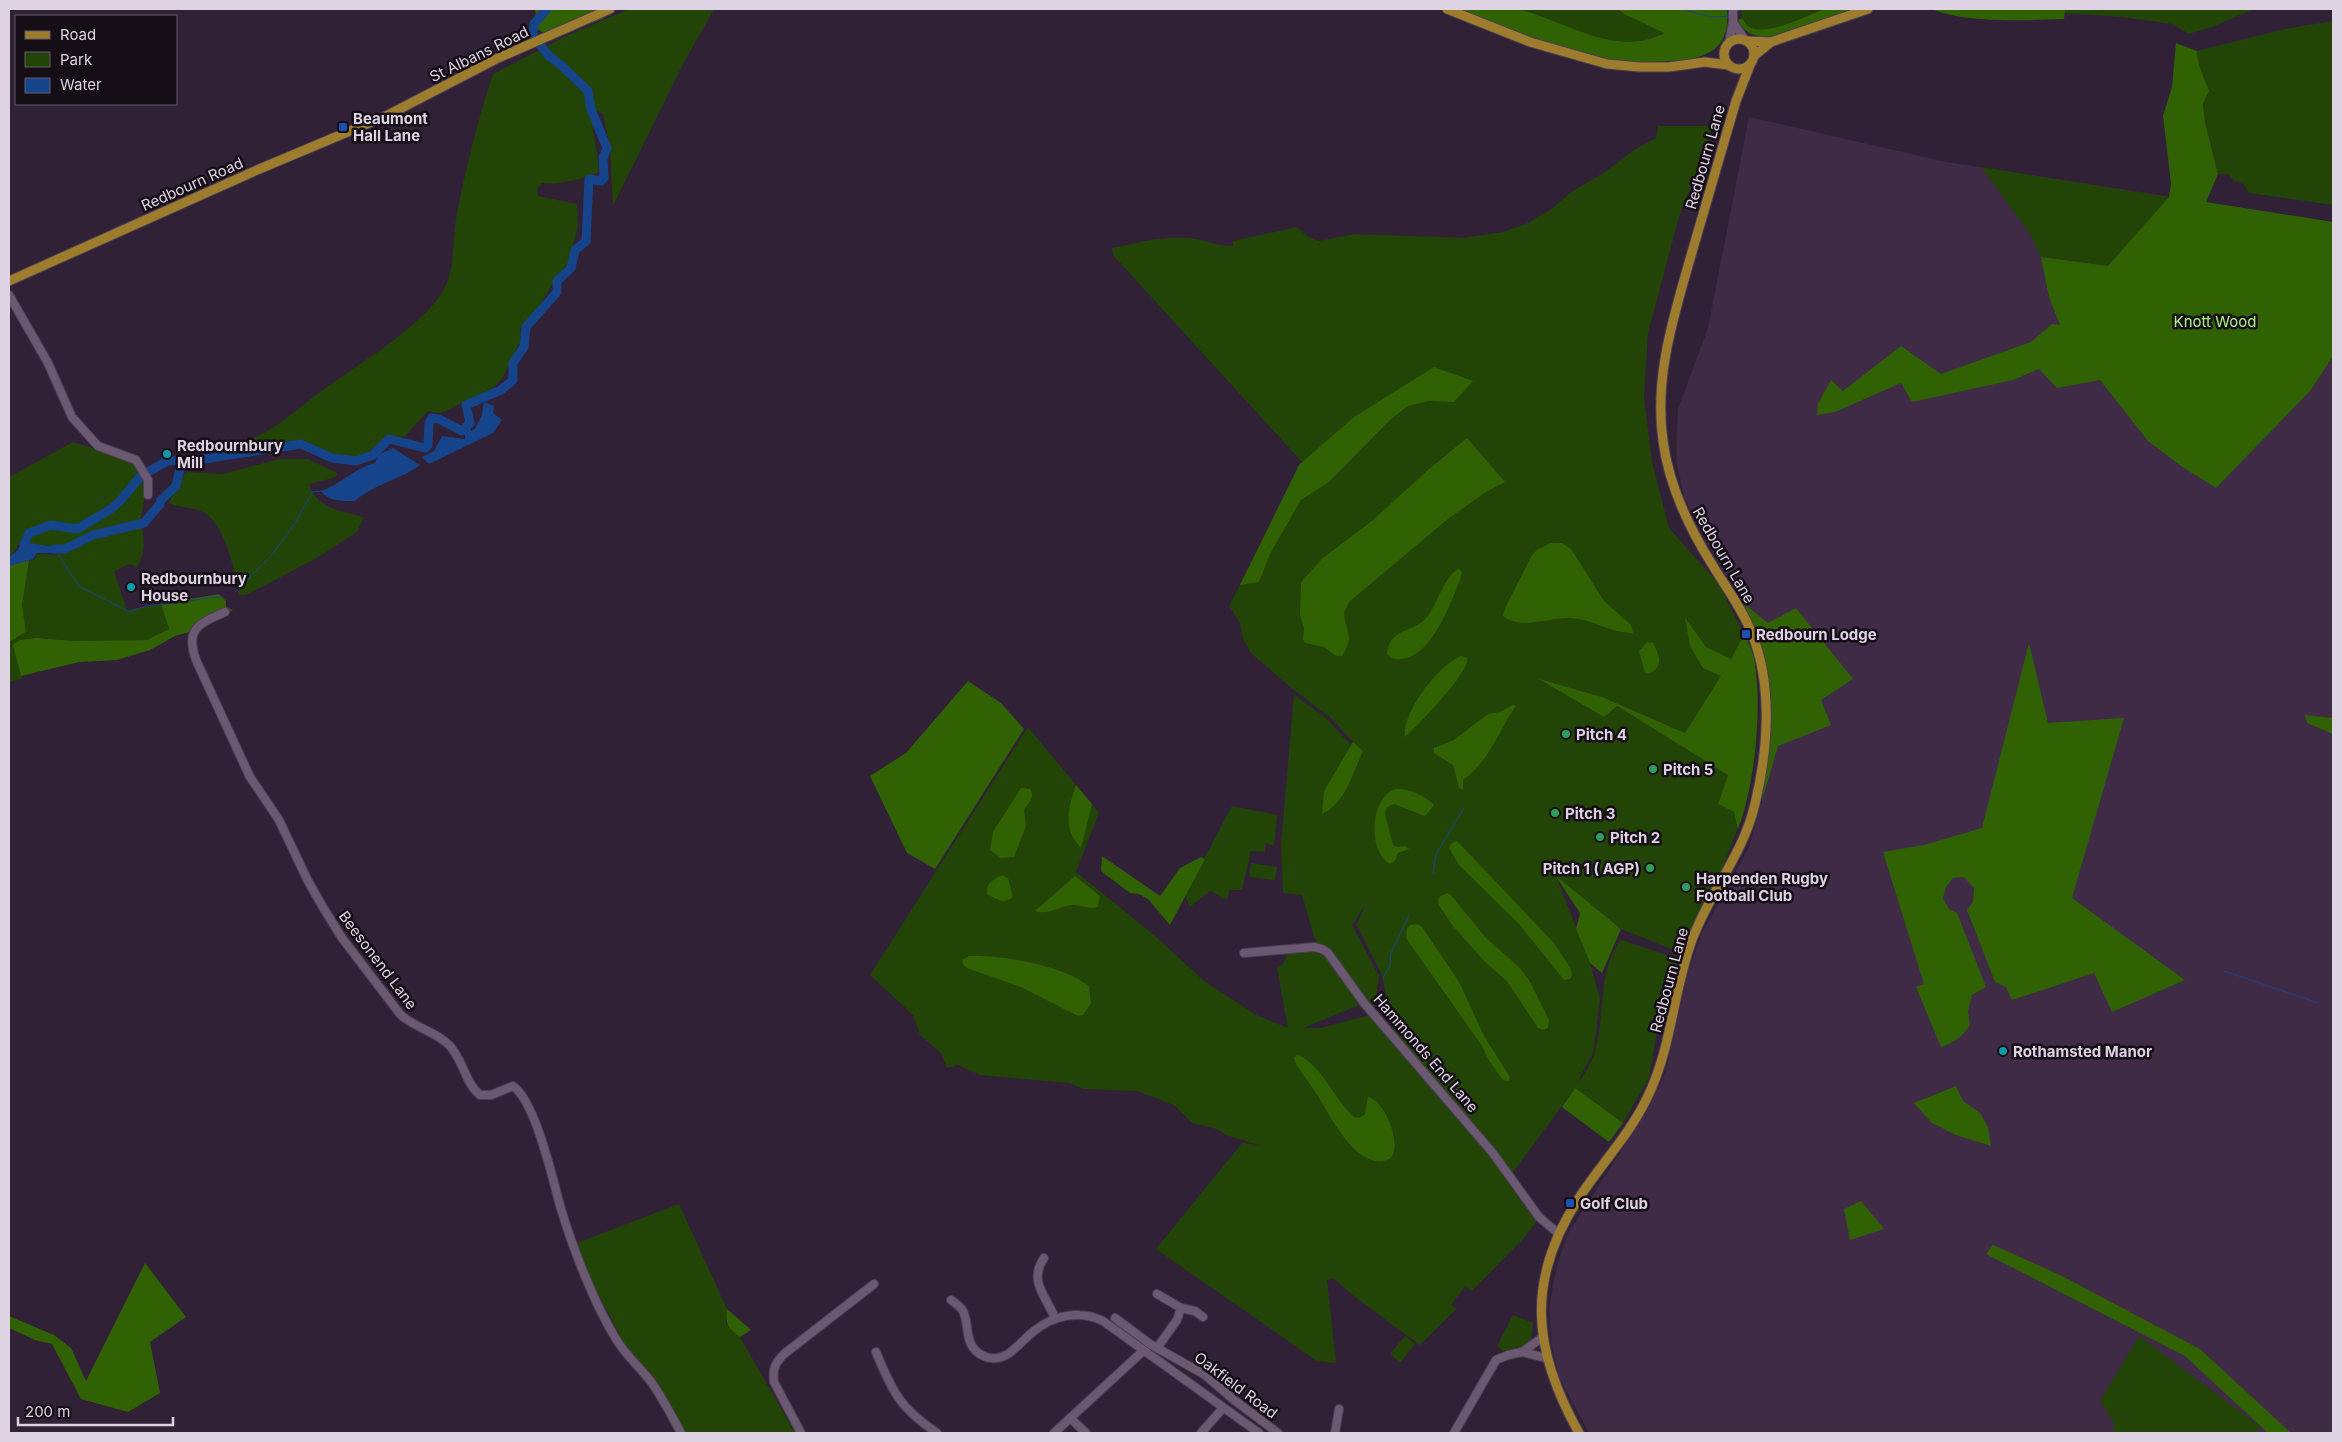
<svg xmlns="http://www.w3.org/2000/svg" width="2342" height="1442" font-family="Inter,sans-serif">
<style>
.built{fill:#3f2b46}
.green{fill:#224407}
.forest{fill:#306203}
.water{fill:#16448b}
.lines{fill:none;stroke-linecap:round;stroke-linejoin:round}
.stream{stroke:#16448b;stroke-width:1}
.river{stroke:#16448b;stroke-width:9}
.minor-casing{stroke:#4b3e51;stroke-width:10}
.major-casing{stroke:#4b3e51;stroke-width:11}
.minor{stroke:#6b5972;stroke-width:8}
.major{stroke:#9d7c2e;stroke-width:9}
.transit-dot{fill:#1a4fb4;stroke:#150e17;stroke-width:2}
.culture-dot{fill:#0f9aa8;stroke:#150e17;stroke-width:2}
.leisure-dot{fill:#2e9e5b;stroke:#150e17;stroke-width:2}
.labels{text-anchor:middle;dominant-baseline:central;stroke-width:5;stroke-linejoin:round;paint-order:stroke}
.street-label{font-size:15px;fill:#ded3e2;stroke:#150e17}
.poi-label{font-size:15px;font-weight:bold;fill:#ded3e2;stroke:#150e17;text-anchor:start}
.park-label{font-size:15px;fill:#adf385;stroke:#150e17}
</style>
<rect width="100%" height="100%" fill="#312137"/>
<!-- built -->
<polygon class="built" points="1749,117 1946,162 2333,222 2333,1433 1589,1433 1559,1377 1552,1346 1549,1309 1556,1269 1567,1235 1645,1114 1666,1072 1687,976 1702,933 1749,847 1762,801 1768,727 1751,620 1698,526 1684,496 1676,459 1678,409 1708,328"/>
<!-- green -->
<g class="green">
<path d="M629,9H714L682,66L613,206L610,148L603,114L595,109C588,122 599,154 599,172C584,179 558,185 542,183L537,189L538,196L577,204L578,226L568,264L559,273L535,314L521,326L520,342L503,377L494,387L448,410L439,413L428,411L404,437L387,436L365,455L351,458L326,452L304,440L254,446L220,455L222,443C230,443 240,443 248,440C275,431 298,408 320,392C354,367 422,327 443,291C456,269 452,238 457,213C466,166 478,120 493,74L564,37Z"/>
<path d="M1516,9H1618L1624,14L1664,33C1651,38 1638,44 1623,43C1593,41 1546,19 1516,9Z"/>
<path d="M1741,9H1825C1809,15 1762,38 1747,27C1742,23 1741,15 1741,9Z"/>
<polygon points="2065,9 2254,9 2212,27 2189,34 2172,24 2122,17 2065,13"/>
<polygon points="2333,21 2333,205 2249,193 2243,183 2235,181 2228,174 2218,174 2205,122 2203,104 2209,91 2197,62 2197,51 2285,29"/>
<path d="M1658,126H1714L1679,217L1648,333L1644,397L1652,462L1669,528L1718,583L1744,634L1722,676L1685,733L1602,697L1541,680L1617,706L1728,775L1718,804L1743,815L1718,879L1682,953L1621,929L1556,876L1590,963L1600,998L1594,1051L1577,1083C1615,1043 1589,983 1621,940L1667,955L1674,956L1678,954L1680,956L1658,1025L1649,1078L1623,1123L1575,1088L1508,1179L1518,1197L1537,1221L1524,1238L1472,1291L1465,1286L1451,1305L1457,1308L1420,1345L1355,1297L1333,1278L1327,1280L1336,1363L1317,1361L1156,1249L1242,1143L1259,1145L1226,1135L1217,1129L1192,1123L1174,1105L1137,1091L1084,1089L1069,1083L980,1075L958,1065L947,1068L941,1053L920,1035L913,1015L870,975L1028,727L1099,813L1076,872L1154,935L1204,981L1256,1015L1288,1028L1277,968L1283,964L1289,952L1318,950L1335,967L1359,1005L1303,1028H1322L1377,1013L1393,1032L1382,975L1357,925L1365,905L1352,925L1379,976L1374,1010L1332,954L1316,943L1302,895L1283,893L1281,844L1294,695L1325,717L1351,745L1353,742L1331,718L1290,687L1251,653L1243,639L1240,623L1229,606L1302,462L1113,255L1112,248C1136,243 1161,236 1186,238C1203,238 1216,247 1233,246V241L1297,227L1307,236L1319,241L1355,234L1462,238L1503,232L1528,223L1552,209L1570,193L1608,170L1634,150L1656,138Z"/>
<polygon points="1981,167 2169,197 2108,266 2041,257 2030,234"/>
<polygon points="73,442 129,460 142,473 115,502 105,509 73,526 53,522 30,530 24,534 13,554 9,556 9,477"/>
<path d="M280,459H308L337,473L336,477L309,484C317,509 341,511 364,517L357,532L315,559L246,595H239C235,572 225,523 203,512C193,507 180,508 169,503L180,479L187,472L222,474Z"/>
<polygon points="144,477 146,491 140,522 96,533 64,547 46,547 30,543 30,537 51,527 76,532 115,509"/>
<path d="M141,525C145,539 145,555 137,567L130,564L114,571L127,610L161,604L169,629L147,640L74,641L37,638L19,668L22,679L9,682V642L26,632L22,605L29,561L34,560L38,554L56,555L94,537Z"/>
<polygon points="1232,806 1277,815 1274,846 1266,843 1265,852 1251,851 1242,890 1230,890 1227,900 1210,891 1190,907 1185,895"/>
<polygon points="1251,863 1277,867 1275,880 1249,877"/>
<polygon points="679,1204 727,1309 726,1324 740,1337 795,1433 685,1433 656,1383 623,1341 591,1280 577,1243"/>
<polygon points="1513,1315 1533,1323 1531,1340 1524,1346 1503,1351 1497,1346"/>
<polygon points="1405,1336 1415,1344 1400,1363 1390,1354"/>
<polygon points="2139,1336 2259,1426 2258,1433 2114,1433 2114,1423 2100,1401"/>
</g>
<!-- forest -->
<g class="forest">
<polygon points="535,9 616,9 603,19 550,38 538,29"/>
<path d="M1456,9C1475,9 1499,5 1517,9C1566,20 1614,59 1664,33L1624,14L1618,9H1727C1731,51 1705,59 1670,61C1649,62 1629,63 1608,60C1556,52 1505,28 1456,9Z"/>
<path d="M1825,9H1855L1769,37C1754,36 1745,34 1738,20L1742,18C1744,21 1745,25 1749,27C1766,37 1807,15 1825,9Z"/>
<path d="M1931,9H2065L2064,19C2023,20 1969,24 1931,9Z"/>
<path d="M2176,43L2197,51C2197,65 2204,77 2209,91L2203,104L2205,122L2218,174L2206,202L2333,222V356L2310,391L2216,488L2181,466L2148,441L2100,380L2057,388L2039,369L2013,380L1912,402L1901,383L1835,412L1817,415L1818,404L1831,380L1843,391L1901,346L1941,374L2031,342L2052,324L2060,325L2049,297L2041,257L2108,266L2169,197L2171,183L2163,116L2172,87Z"/>
<polygon points="1434,367 1473,381 1454,402 1429,401 1408,406 1390,420 1329,482 1301,500 1271,552 1259,582 1240,585 1299,465 1354,417"/>
<path d="M1467,438L1505,482L1486,492L1449,518L1349,602L1344,613C1346,634 1355,635 1342,656H1336L1324,647L1305,643L1303,639L1304,628L1300,615L1301,582L1323,558L1373,520L1429,469Z"/>
<path d="M1551,543H1562L1571,549L1604,601L1631,625L1633,633C1608,633 1592,618 1568,618C1547,618 1520,630 1503,616L1505,608L1532,555L1538,549Z"/>
<polygon points="29,560 22,605 26,632 9,642 9,566"/>
<path d="M1459,569L1462,572L1461,577C1451,603 1428,669 1391,658L1387,654C1389,627 1413,634 1427,617C1437,605 1445,574 1459,569Z"/>
<polygon points="219,594 226,601 226,607 233,610 220,618 213,615 196,625 189,632 175,636 150,650 117,660 79,662 21,676 13,645 20,640 37,638 74,641 147,640 169,629 161,604"/>
<polygon points="1743,603 1768,623 1796,608 1853,679 1821,700 1831,725 1778,746 1762,801 1768,727 1751,620"/>
<path d="M1685,618L1706,647L1731,659L1744,634C1748,641 1752,650 1754,659C1763,705 1755,785 1738,829L1734,812L1718,804L1728,775L1617,706L1604,717L1539,679L1602,697L1685,733L1721,676L1703,668L1690,646Z"/>
<path d="M1647,642L1653,643C1660,656 1664,667 1648,674L1645,673L1639,651Z"/>
<path d="M2029,643L2048,723L2124,718L2072,898L2185,980L2112,1012L2094,973L2012,1000L2006,987L1995,982L1967,910L1973,902L1974,888L1964,877L1953,878L1946,887L1943,898L1949,909L1957,913L1986,987L1972,995L1968,1011L1970,1025C1962,1037 1955,1042 1941,1047L1916,987L1924,984L1883,852L1924,845L1982,828Z"/>
<path d="M1462,656L1467,658C1472,670 1416,727 1405,737C1401,714 1439,663 1462,656Z"/>
<polygon points="968,681 1001,703 1024,729 935,869 907,853 870,776 906,753"/>
<path d="M1513,705L1516,706C1498,731 1490,761 1463,780V790L1459,788L1453,765L1434,753V748L1454,740L1488,714L1500,712Z"/>
<polygon points="2305,715 2333,718 2333,734 2307,723"/>
<path d="M1353,742L1363,751C1353,773 1345,804 1322,814L1324,791Z"/>
<path d="M1076,785L1092,804L1081,848C1062,828 1068,809 1076,785Z"/>
<path d="M1021,788L1030,789C1036,798 1028,803 1024,810L1026,826L1014,857L1001,858L990,850L993,832Z"/>
<path d="M1395,789C1408,788 1425,795 1434,805L1425,816L1394,804L1386,808L1385,814L1393,845L1398,847L1406,846L1409,849L1398,853L1395,861L1390,864C1368,852 1369,799 1395,789Z"/>
<polygon points="1457,841 1554,943 1571,969 1572,975 1570,979 1564,980 1519,924 1459,865 1449,848 1452,843"/>
<polygon points="1102,856 1160,896 1180,868 1201,857 1205,859 1170,925 1149,900 1139,894 1130,893 1101,871"/>
<path d="M1002,875L1008,878L1013,897C1003,905 997,899 987,894C985,884 994,879 1002,875Z"/>
<polygon points="1555,875 1621,929 1602,973 1590,963 1576,929 1580,913"/>
<path d="M1075,876L1100,896L1098,907C1090,910 1082,905 1074,905C1060,905 1049,916 1035,911Z"/>
<polygon points="1447,893 1451,895 1486,938 1519,967 1529,980 1549,1020 1548,1028 1543,1030 1538,1028 1507,981 1485,962 1453,926 1438,904 1439,897"/>
<polygon points="1417,924 1422,927 1459,982 1484,1036 1510,1077 1509,1081 1503,1080 1490,1062 1482,1046 1406,938 1407,928 1410,925"/>
<path d="M969,956C1003,955 1062,965 1089,986L1091,1003L1083,1015L1078,1016L1021,987L967,968L963,964L962,960Z"/>
<path d="M1297,1055C1318,1060 1337,1103 1354,1117L1359,1118L1365,1114L1368,1097C1384,1099 1403,1145 1391,1158C1360,1176 1330,1116 1318,1096C1311,1085 1303,1075 1296,1064L1294,1058Z"/>
<polygon points="1956,1086 1963,1101 1980,1113 1988,1127 1991,1146 1956,1135 1932,1123 1914,1103"/>
<polygon points="1575,1088 1623,1123 1609,1142 1562,1107"/>
<polygon points="1861,1201 1884,1229 1850,1240 1844,1209"/>
<polygon points="1993,1245 2060,1275 2200,1349 2291,1433 2268,1433 2185,1356 1986,1254"/>
<polygon points="145,1263 186,1317 150,1342 160,1393 128,1412 81,1399 52,1344 35,1340 9,1328 9,1316 54,1335 71,1348 86,1381"/>
<path d="M727,1309L751,1330L740,1337C728,1328 725,1324 727,1309Z"/>
</g>
<!-- water -->
<g class="water">
<polygon points="484,402 494,406 493,413 502,420 493,433 429,464 422,457 434,451 442,436 465,439 465,433 462,431 470,423 471,431 475,429 482,415"/>
<path d="M393,448L420,465C400,480 374,484 355,501C342,501 329,502 321,491C341,484 355,468 375,463L378,455Z"/>
<polygon points="26,533 30,537 30,543 65,549 56,553 37,553 33,559 9,566 9,557 18,550"/>
</g>
<g class="lines">
<!-- stream -->
<g class="stream">
<path d="M1683,9C1699,14 1714,20 1731,15"/>
<polyline points="1737,12 1742,9"/>
<path d="M57,553L79,586L130,612C146,604 158,605 176,603C191,601 206,597 222,597"/>
<polyline points="235,592 271,556 296,522 312,492 321,491"/>
<polyline points="1433,874 1436,854 1464,808"/>
<polyline points="2224,971 2319,1003"/>
<polyline points="1383,978 1390,966 1391,953 1409,915"/>
</g>
<!-- river -->
<g class="river">
<polyline points="24,544 29,533 51,525 77,529 111,509 120,501 141,476 167,461 182,460"/>
<polyline points="54,549 65,549 93,535 144,523 160,504 161,500 176,486 182,460 197,460 301,444 332,458 356,461 373,455 389,439 425,448 428,445 429,423 432,418 439,419 462,431 470,423 466,405 501,390 513,380 513,363 524,347 526,327 557,292 557,281 571,268 575,250 586,241 589,179 601,181 604,178 603,158 607,148 591,109 588,91 562,66 548,55 533,35 534,24 547,9"/>
</g>
<!-- minor casing -->
<g class="minor-casing">
<g id="minor">
<polyline points="1733,9 1733,22 1745,40"/>
<polyline points="1729,43 1733,22"/>
<polyline points="9,295 48,363 72,417 98,446 136,460 148,480 148,495"/>
<path d="M225,612C198,624 185,629 196,660L250,777L279,820L308,881L324,909L342,938L400,1014C414,1028 434,1030 449,1045C463,1059 465,1083 480,1095H491L513,1086C536,1102 553,1181 561,1209C573,1249 594,1303 616,1339C626,1356 641,1368 652,1383C663,1399 672,1416 681,1433"/>
<polyline points="1244,953 1314,947 1322,949 1328,953 1364,1003 1492,1152 1539,1217 1559,1234"/>
<path d="M1044,1258C1028,1281 1046,1296 1055,1318"/>
<polyline points="1157,1294 1181,1308 1195,1311 1203,1317"/>
<path d="M951,1300C955,1303 960,1306 963,1311C969,1323 965,1341 976,1351C985,1359 997,1361 1008,1354C1017,1348 1025,1338 1034,1331C1054,1315 1079,1310 1103,1321L1259,1433"/>
<polyline points="1115,1318 1150,1344 1205,1375 1234,1400 1278,1433"/>
<polyline points="1157,1348 1177,1320 1181,1308"/>
<path d="M876,1352C893,1393 900,1408 937,1433"/>
<polyline points="1522,1352 1546,1358"/>
<polyline points="1070,1418 1086,1433"/>
<path d="M801,1433L774,1382C772,1370 775,1363 784,1354L874,1284"/>
<polyline points="1054,1433 1143,1351"/>
<polyline points="1201,1433 1223,1408"/>
<polyline points="1335,1433 1339,1409"/>
<polyline points="1454,1433 1496,1360 1508,1355 1522,1352 1543,1337"/>
</g>
</g>
<!-- major casing -->
<g class="major-casing">
<g id="major">
<polyline points="1447,9 1530,42 1607,64 1640,67 1669,67 1705,62 1728,65"/>
<circle cx="1739" cy="54" r="15"/>
<polyline points="1747,41 1771,42"/>
<polyline points="1754,56 1771,42 1868,9"/>
<polyline points="9,281 257,170 388,115 496,59 610,9"/>
<path d="M1579,1433C1533,1351 1525,1280 1579,1198C1601,1164 1630,1134 1647,1098C1672,1048 1673,991 1692,940C1709,893 1744,853 1755,804C1768,750 1773,686 1752,634C1743,610 1727,589 1713,566C1689,528 1669,487 1663,441C1654,378 1673,319 1690,259C1705,206 1721,154 1736,101L1750,65"/>
</g>
</g>
<!-- minor -->
<use href="#minor" class="minor"/>
<!-- major -->
<use href="#major" class="major"/>
</g>
<!-- markers -->
<g class="transit-dot">
<rect x="338" y="122" width="10" height="10" rx="2.5"/>
<rect x="1741" y="629" width="10" height="10" rx="2.5"/>
<rect x="1565" y="1198" width="10" height="10" rx="2.5"/>
</g>
<g class="culture-dot">
<circle cx="167" cy="454" r="5"/>
<circle cx="131" cy="587" r="5"/>
<circle cx="2003" cy="1051" r="5"/>
</g>
<g class="leisure-dot">
<circle cx="1566" cy="734" r="5"/>
<circle cx="1653" cy="769" r="5"/>
<circle cx="1555" cy="813" r="5"/>
<circle cx="1600" cy="837" r="5"/>
<circle cx="1650" cy="868" r="5"/>
<circle cx="1686" cy="887" r="5"/>
</g>
<g class="labels">
<!-- street labels -->
<g class="street-label">
<text transform="translate(479 54) rotate(-26)">St Albans Road</text>
<text transform="translate(1705 157) rotate(-74)">Redbourn Lane</text>
<text transform="translate(192 184) rotate(-24)">Redbourn Road</text>
<text transform="translate(1724 555) rotate(60)">Redbourn Lane</text>
<text transform="translate(378 960) rotate(53)">Beesonend Lane</text>
<text transform="translate(1669 980) rotate(-75)">Redbourn Lane</text>
<text transform="translate(1426 1053) rotate(49)">Hammonds End Lane</text>
<text transform="translate(1236 1385) rotate(37)">Oakfield Road</text>
</g>
<!-- poi labels -->
<g class="poi-label">
<text x="353" y="118">Beaumont<tspan x="353" dy="17">Hall Lane</tspan></text>
<text x="177" y="445">Redbournbury<tspan x="177" dy="17">Mill</tspan></text>
<text x="141" y="578">Redbournbury<tspan x="141" dy="17">House</tspan></text>
<text x="1756" y="634">Redbourn Lodge</text>
<text x="1576" y="734">Pitch 4</text>
<text x="1663" y="769">Pitch 5</text>
<text x="1565" y="813">Pitch 3</text>
<text x="1610" y="837">Pitch 2</text>
<text x="1640" y="868" text-anchor="end">Pitch 1 ( AGP)</text>
<text x="1696" y="878">Harpenden Rugby<tspan x="1696" dy="17">Football Club</tspan></text>
<text x="2013" y="1051">Rothamsted Manor</text>
<text x="1580" y="1203">Golf Club</text>
</g>
<!-- park labels -->
<g class="park-label">
<text x="2215" y="321">Knott Wood</text>
</g>
</g>
<!-- border -->
<rect width="2342" height="1442" fill="none" stroke="#ded3e2" stroke-width="20"/>
<!-- legend -->
<rect x="15" y="15" width="162" height="90" fill="#150e17" stroke="#655d68"/>
<rect x="25" y="31" width="25" height="8" fill="#9d7c2e" stroke="#655d68"/>
<text x="60" y="40" font-size="15" fill="#ded3e2">Road</text>
<rect x="25" y="52" width="25" height="15" fill="#224407" stroke="#655d68"/>
<text x="60" y="65" font-size="15" fill="#ded3e2">Park</text>
<rect x="25" y="78" width="25" height="15" fill="#16448b" stroke="#655d68"/>
<text x="60" y="90" font-size="15" fill="#ded3e2">Water</text>
<!-- scale -->
<path d="M18 1417v8h155v-8" fill="none" stroke="#ded3e2" stroke-width="2.5"/>
<text x="25" y="1417" font-size="15" fill="#ded3e2" stroke="#150e17" stroke-width="4" paint-order="stroke">200 m</text>
</svg>
